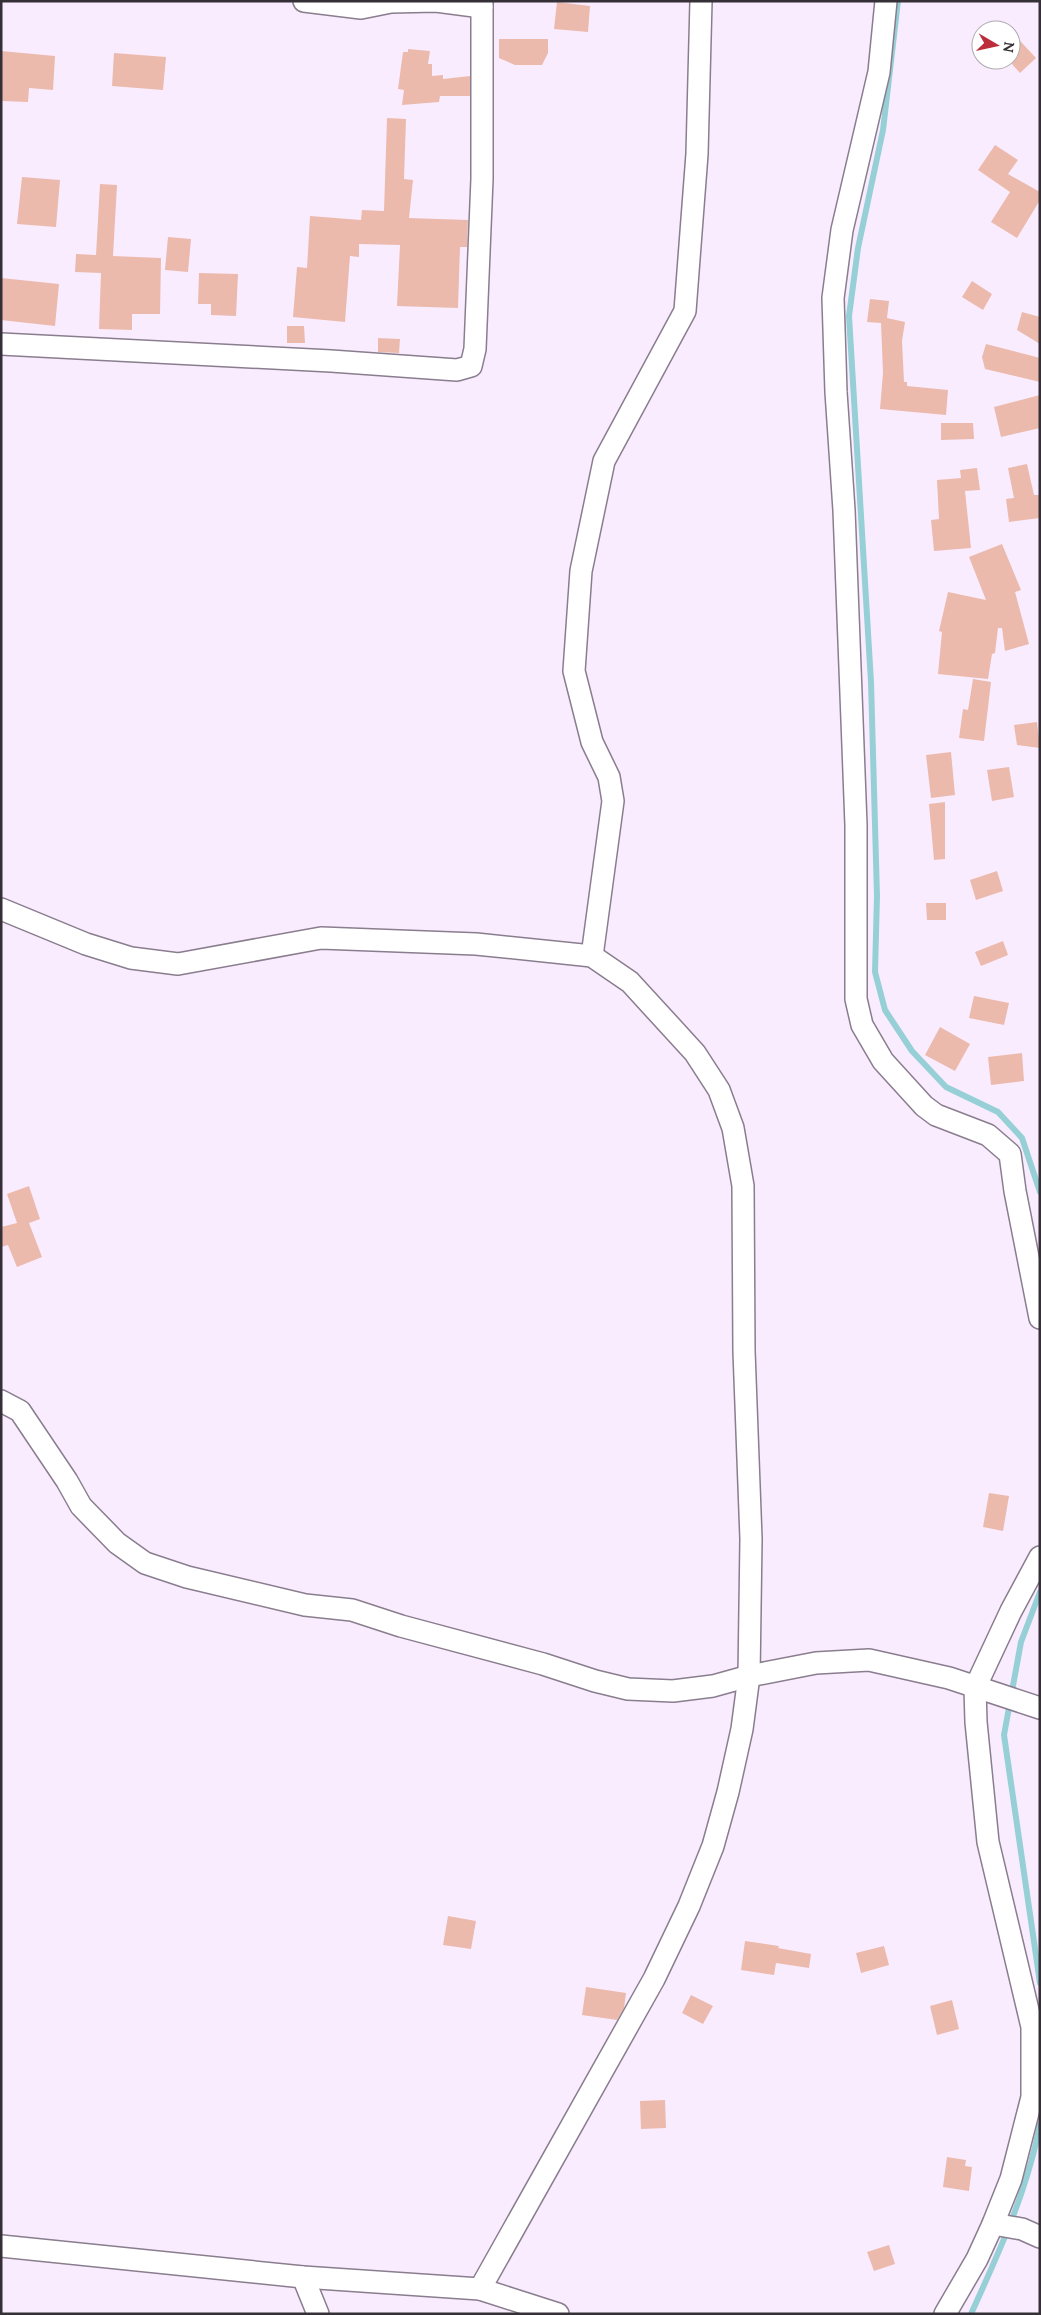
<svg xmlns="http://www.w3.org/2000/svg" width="1041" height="2315" font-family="Lora,serif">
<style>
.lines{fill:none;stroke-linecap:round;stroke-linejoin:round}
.stream{stroke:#96d0d6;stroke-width:6}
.building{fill:#ebbaac}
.minor-casing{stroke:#897d8e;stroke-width:24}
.minor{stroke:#fff;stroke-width:21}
</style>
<rect width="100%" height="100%" fill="#faecff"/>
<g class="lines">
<!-- stream -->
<g class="stream">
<polyline points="898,1 883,130 858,248 849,316 871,682 877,896 875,972 885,1010 912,1051 946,1087 998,1112 1022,1138 1040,1192"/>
<polyline points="1040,1592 1021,1642 1004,1735 1040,1983"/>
<path d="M971,2314C1000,2250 1026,2194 1040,2125"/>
</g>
</g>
<!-- building -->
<g class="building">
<polygon points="557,2 590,6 588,32 554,29"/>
<polygon points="1011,31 1036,58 1020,73 1011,63"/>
<polygon points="499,39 548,39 548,53 542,65 515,65 499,58"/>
<polygon points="408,49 430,51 428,64 432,64 432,76 443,75 443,79 470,76 470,96 440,96 439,102 402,105 404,90 398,89 403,52 408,52"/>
<polygon points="1,51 55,56 53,90 29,88 28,102 1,101"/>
<polygon points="114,53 166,57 163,90 112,86"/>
<polygon points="387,118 406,119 404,179 413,180 409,218 468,220 467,247 460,247 458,308 397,306 400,245 359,244 359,257 350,256 345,322 293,317 297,267 307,268 310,216 361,220 362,210 384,211"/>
<polygon points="995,145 1018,160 1008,174 1040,192 1040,200 1017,238 991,222 1010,192 978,170"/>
<polygon points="22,177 60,180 56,227 17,224"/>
<polygon points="100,184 117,185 113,256 161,258 160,314 132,314 132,330 99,329 101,273 75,272 76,254 96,255"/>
<polygon points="168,237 191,239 188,272 165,270"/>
<polygon points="199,273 238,274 236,316 211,315 211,304 198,304"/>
<polygon points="1,278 59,284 55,326 1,320"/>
<polygon points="972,281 992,294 983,310 962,297"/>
<polygon points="870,299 889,301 887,318 905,322 902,341 904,382 907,382 907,386 948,390 946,415 880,409 883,373 881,323 867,322"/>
<polygon points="1022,312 1040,317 1040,344 1017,330"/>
<polygon points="287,326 304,326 305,343 287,343"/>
<polygon points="378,338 400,339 399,353 378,352"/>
<polygon points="986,344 1040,358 1040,382 985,369 982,357"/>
<polygon points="1040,395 1040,428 1001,437 994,407"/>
<polygon points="941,423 973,423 974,439 941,440"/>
<polygon points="1027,464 1034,495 1040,495 1040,518 1009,522 1006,499 1014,498 1008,468"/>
<polygon points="977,468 980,490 965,491 971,548 934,551 931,520 939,519 937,480 961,478 960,470"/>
<polygon points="1002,544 1021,590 1015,592 1029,644 1005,651 1002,628 998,628 995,653 992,654 988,679 938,674 942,632 939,631 948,592 986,600 969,557"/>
<polygon points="973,679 991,682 984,741 959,738 963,709 968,710"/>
<polygon points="1037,722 1040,748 1017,745 1014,725"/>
<polygon points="951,752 955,795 931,798 926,755"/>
<polygon points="1009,767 1014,797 992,801 987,770"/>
<polygon points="945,802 945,859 934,860 929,804"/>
<polygon points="997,871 1003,891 976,900 970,880"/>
<polygon points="926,903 946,903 946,920 927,920"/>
<polygon points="1003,941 1008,955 981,966 975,952"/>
<polygon points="974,996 1009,1003 1004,1025 969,1018"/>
<polygon points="940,1027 970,1044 955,1071 925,1055"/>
<polygon points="1022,1053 1024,1081 991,1085 988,1057"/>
<polygon points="29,1186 40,1219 29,1223 42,1257 17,1267 8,1245 1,1247 1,1227 17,1223 7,1194"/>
<polygon points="989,1493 1009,1496 1003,1531 983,1527"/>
<polygon points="448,1916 476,1921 471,1949 443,1945"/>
<polygon points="745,1941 779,1946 778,1948 811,1954 809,1968 776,1963 774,1975 741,1970"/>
<polygon points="884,1946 889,1965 861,1973 856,1953"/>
<polygon points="586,1987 626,1993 624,2008 617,2020 582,2015"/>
<polygon points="691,1995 713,2006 703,2024 682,2013"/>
<polygon points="952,2000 959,2029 937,2035 930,2006"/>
<polygon points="665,2100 666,2128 641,2129 640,2101"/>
<polygon points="947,2157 966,2160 965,2166 972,2167 969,2191 943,2187"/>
<polygon points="889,2245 895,2264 874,2271 867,2252"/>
</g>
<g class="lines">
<!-- minor casing -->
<g class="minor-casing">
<g id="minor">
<polyline points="304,1 361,8 391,2 436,1 482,7"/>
<polyline points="886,1 879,72 842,230 833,298 836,392 844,510 856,825 856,999 862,1025 883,1061 924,1106 936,1115 988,1135 1010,1154 1015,1191 1040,1318"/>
<polyline points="1,344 331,361 457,370 471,366 475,349 482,179 482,1"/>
<polyline points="1,909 86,944 131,958 178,964 321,938 476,944 592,956 630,982 695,1053 719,1090 733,1128 743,1186 744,1351 751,1539 749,1676 742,1729 728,1792 713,1846 689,1906 654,1979 480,2289"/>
<polyline points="592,956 613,801 609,777 592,742 574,671 581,571 604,461 685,311 697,154 701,1"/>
<polyline points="1,1401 20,1411 67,1481 81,1506 117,1543 145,1563 187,1577 305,1605 352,1610 401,1626 543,1664 595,1681 628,1689 673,1691 713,1686 749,1676 816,1663 869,1660 949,1678 1040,1708"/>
<polyline points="993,2224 1022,2229 1040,2237"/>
<polyline points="1,2246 303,2277 480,2289 558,2314"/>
<polyline points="303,2277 318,2314"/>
<polyline points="945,2314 977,2259 993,2224 1011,2179 1032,2097 1032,2027 988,1842 976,1722 975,1688 1011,1611 1040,1557"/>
</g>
</g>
<!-- minor -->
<use href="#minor" class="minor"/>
</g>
<!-- border -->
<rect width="1041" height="2315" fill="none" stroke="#353037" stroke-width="5"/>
<!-- north arrow -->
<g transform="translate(996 45) rotate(99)"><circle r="24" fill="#ffffff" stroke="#aeacaf"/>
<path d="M0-4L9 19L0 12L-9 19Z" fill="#bc2c3b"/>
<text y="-8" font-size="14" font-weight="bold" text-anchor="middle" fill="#353037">N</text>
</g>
</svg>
